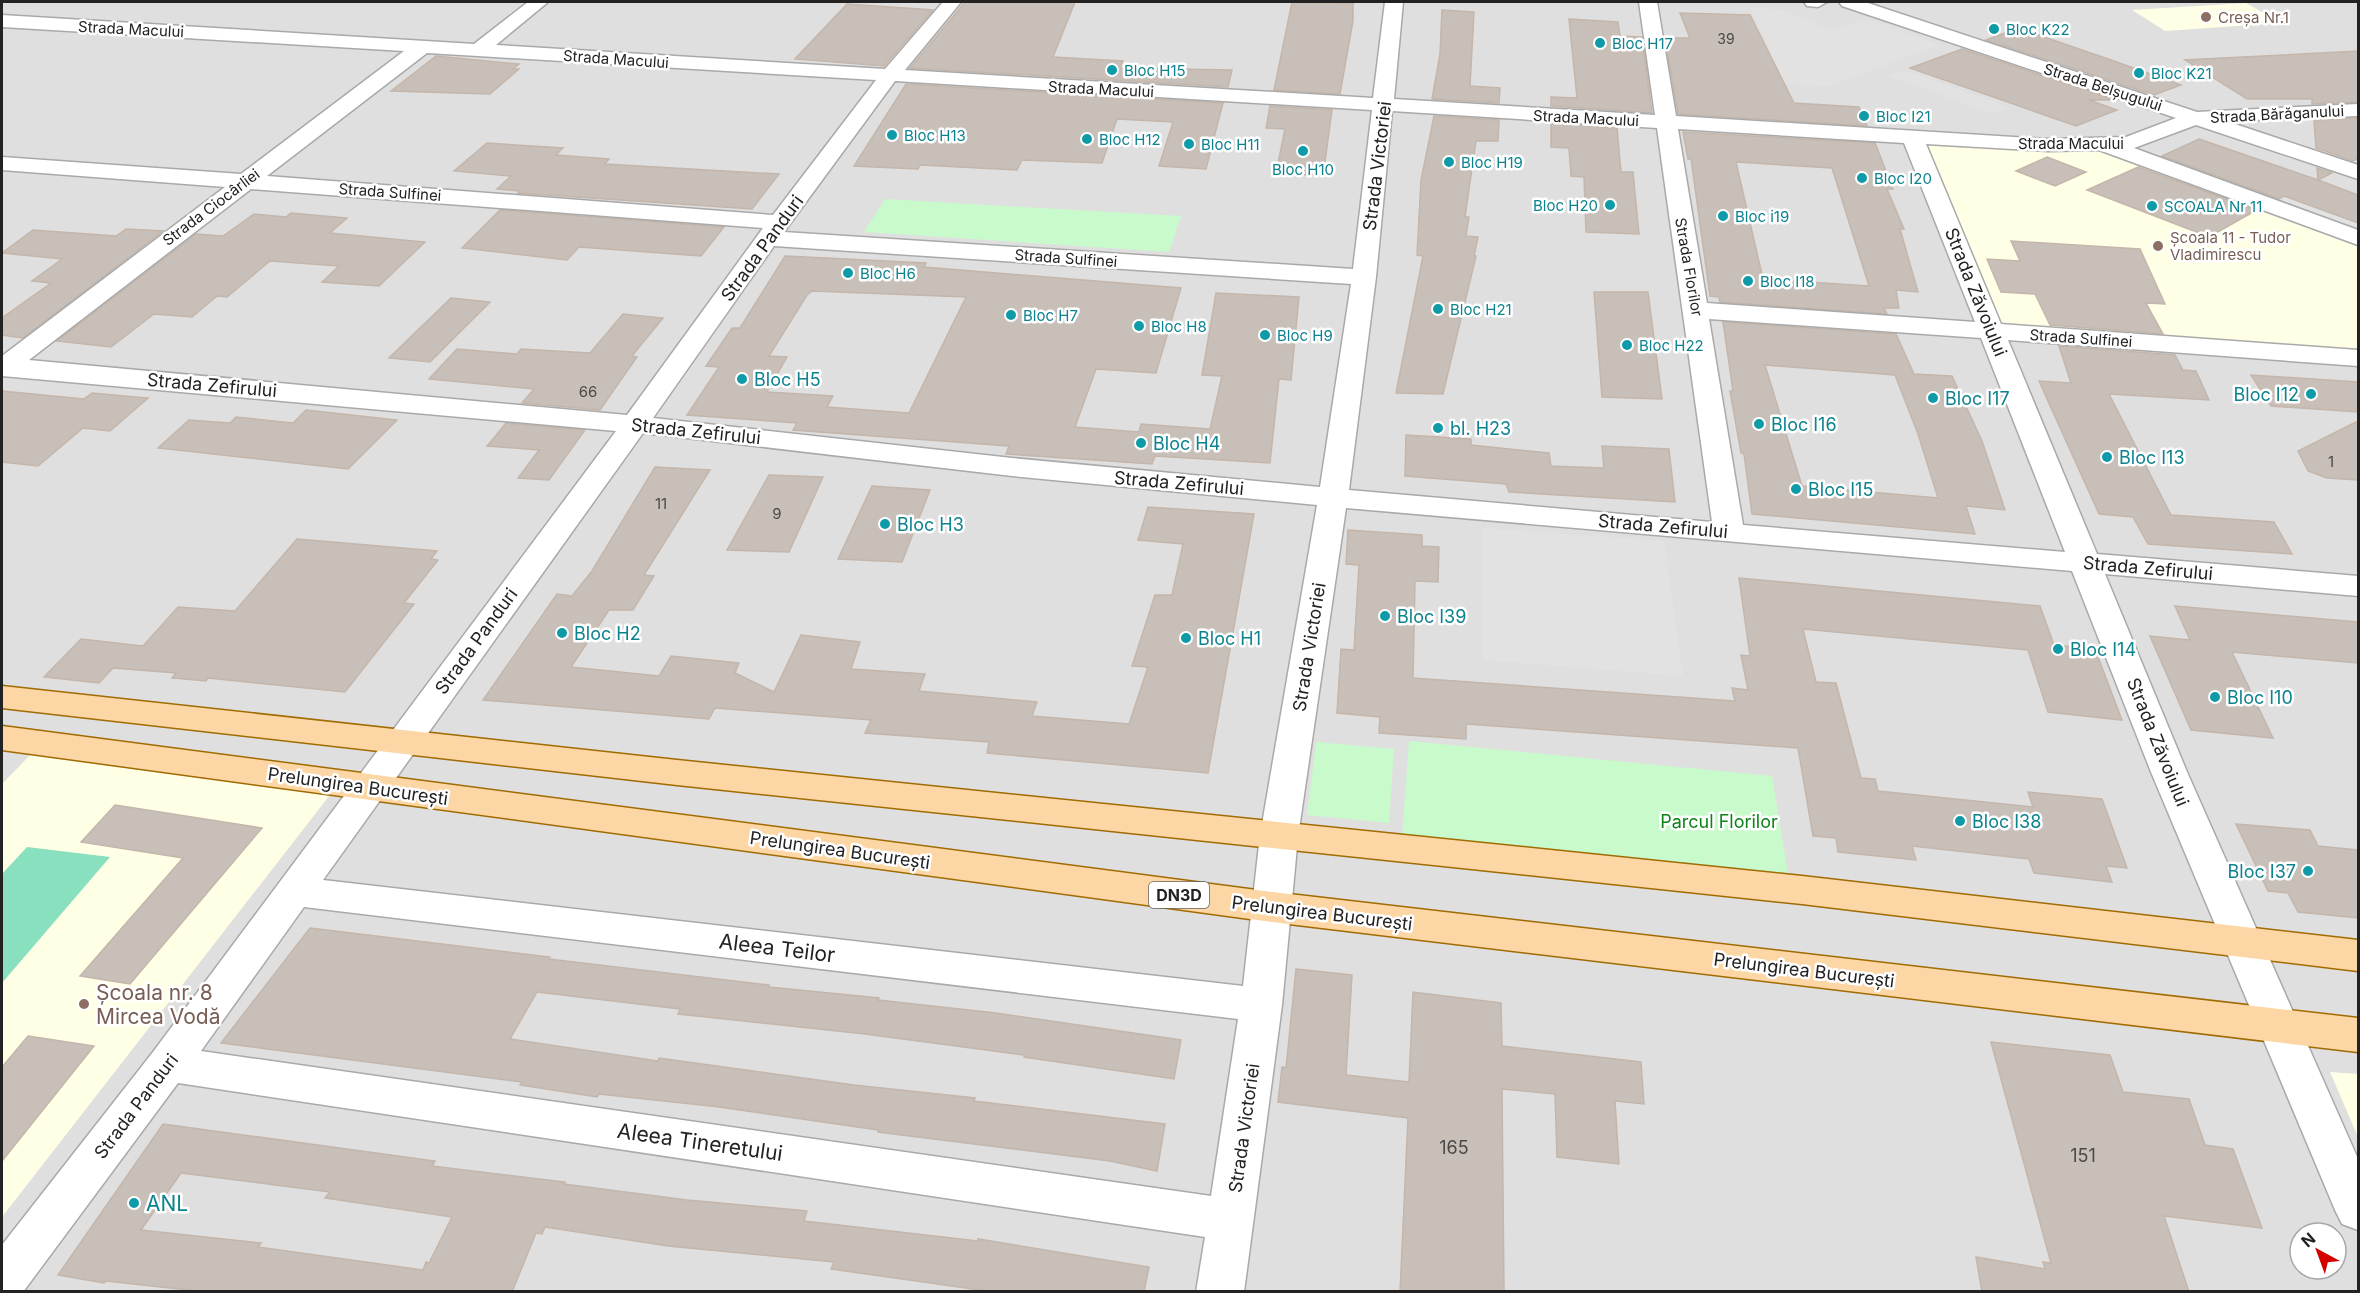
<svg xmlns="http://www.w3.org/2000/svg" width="2360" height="1293" font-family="Inter,sans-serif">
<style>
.residential{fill:#e0dfdf;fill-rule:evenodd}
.education{fill:#ffffe5}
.park{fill:#c8facc}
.pitch{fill:#88e0be}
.parking{fill:#e2e2e2}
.building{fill:#c7bfb8;stroke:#c4b6ab;stroke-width:1.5;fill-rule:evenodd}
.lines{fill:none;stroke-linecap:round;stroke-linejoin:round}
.street-casing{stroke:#a9a9a9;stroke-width:3}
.primary-casing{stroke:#a06b00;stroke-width:3}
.street{fill:#fff;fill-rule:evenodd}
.primary{fill:#fcd6a4;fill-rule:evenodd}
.education-dot{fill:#8d6e63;stroke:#fff;stroke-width:2}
.culture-dot{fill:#0f9aa8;stroke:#fff;stroke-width:2}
.labels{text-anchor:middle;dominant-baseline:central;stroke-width:5;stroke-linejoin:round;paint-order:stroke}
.far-number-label{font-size:14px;fill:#4b4948}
.far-education-label{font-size:15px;fill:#785e54;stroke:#fff;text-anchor:start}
.far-street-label{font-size:15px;fill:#222;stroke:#fff}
.far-culture-label{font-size:15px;fill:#0d838f;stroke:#fff;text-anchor:start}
.number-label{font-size:15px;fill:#4b4948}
.shield{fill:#fff;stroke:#646464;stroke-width:1.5}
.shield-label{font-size:16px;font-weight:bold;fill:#222}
.street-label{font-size:18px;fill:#222;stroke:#fff}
.culture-label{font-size:18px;fill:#0d838f;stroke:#fff;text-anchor:start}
.park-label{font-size:18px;fill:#0c8416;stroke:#fff}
.near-number-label{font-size:18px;fill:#4b4948}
.near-street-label{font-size:21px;fill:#222;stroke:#fff}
.near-education-label{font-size:21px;fill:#785e54;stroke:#fff;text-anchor:start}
.near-culture-label{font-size:21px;fill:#0d838f;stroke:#fff;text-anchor:start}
</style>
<rect width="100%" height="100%" fill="#f2efe9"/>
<!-- residential -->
<path class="residential" d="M2,2H2358V1291L2,1292ZM2300,1233H2336V1269H2300Z"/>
<!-- education -->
<g class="education">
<polygon points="2246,3 2281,23 2165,31 2132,10"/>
<polygon points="1913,138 2105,145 2358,238 2358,357 1992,332"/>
<polygon points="33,752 333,791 2,1217 2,784"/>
<polygon points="2330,1072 2358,1074 2358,1137"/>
</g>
<!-- park -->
<g class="park">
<polygon points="885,199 1181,216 1169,252 864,232"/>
<polygon points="1409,741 1772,776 1789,879 1402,838"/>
<polygon points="1316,742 1394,749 1389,823 1307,815"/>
</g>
<!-- pitch -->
<polygon class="pitch" points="27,847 110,857 2,983 2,874"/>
<!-- parking -->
<g class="parking">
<polygon points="1751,8 1783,10 1832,30 1868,19 1940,45 1829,86 1753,83 1745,64 1776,65"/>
<polygon points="1905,70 2009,107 1994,114 1889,76"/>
<polygon points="2155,151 2358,224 2358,234 2143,156"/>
<polygon points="1482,528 1664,541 1683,676 1483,660"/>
</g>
<!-- building -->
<g class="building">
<polygon points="965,2 1075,2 1053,57 1123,61 1120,68 1232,70 1228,87 910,68"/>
<polygon points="1292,2 1353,3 1353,21 1340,94 1274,90"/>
<polygon points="847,4 933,10 884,66 795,59"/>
<polygon points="1442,10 1474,12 1470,86 1500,88 1499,103 1432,99 1440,54"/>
<polygon points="1680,13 1750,15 1794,103 1859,107 1867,126 1678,114 1665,38 1690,38"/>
<polygon points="1569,19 1618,22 1620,36 1642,37 1652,113 1551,106 1551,97 1577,98"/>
<polygon points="2018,28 2114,61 2181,85 2154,95 1986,40"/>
<polygon points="1962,49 2116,100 2089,100 2117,110 2076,126 1910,68"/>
<polygon points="2358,51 2358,102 2312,104 2312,99 2247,99 2185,60"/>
<polygon points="436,56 519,64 513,69 519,69 490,94 391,91"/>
<polygon points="906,84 1223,103 1206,169 1159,166 1173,122 1117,119 1102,163 1022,160 1017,170 920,165 918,169 854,166"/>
<polygon points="1270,106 1332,110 1323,176 1276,173 1285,129 1266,128"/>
<polygon points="1434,116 1499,120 1498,141 1476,141 1465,217 1469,217 1466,236 1478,237 1474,256 1476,256 1443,394 1396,393 1423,256 1417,255 1421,180"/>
<polygon points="2358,118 2358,158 2353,161 2316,148 2314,120"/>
<polygon points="1551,123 1617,128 1621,172 1633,172 1639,234 1586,232 1584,177 1571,176 1569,148 1551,147"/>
<path d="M1683,132L1875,143L1893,189H1887L1904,229H1900L1918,292L1896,290L1899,308H1884L1887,314L1720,302L1719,297L1710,296L1691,159H1688ZM1736,162L1832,168L1869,286L1763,279Z"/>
<polygon points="2199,139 2318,180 2317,168 2332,173 2318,180 2358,195 2358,223 2284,196 2279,199 2162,156"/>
<polygon points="487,143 563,148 556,155 609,159 605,164 779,174 752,209 518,193 520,191 497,189 511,176 454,171"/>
<polygon points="2047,157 2086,172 2055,186 2016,171"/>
<polygon points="2138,167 2257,210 2209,237 2087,190"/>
<polygon points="500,210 724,227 701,256 579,247 567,260 462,248"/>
<polygon points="291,213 347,218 330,233 425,242 379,286 322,282 339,266 270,261 227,297 217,296 192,317 154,314 111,347 57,341 196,234 223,236 254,214 286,217"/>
<polygon points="126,229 163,231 23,338 2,335 2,318 51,283 32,281 62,259 2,253 33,230 116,236"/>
<polygon points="2011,241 2140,249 2165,304 2146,303 2163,334 2050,325 2035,294 2001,292 1987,259 2020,261"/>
<path d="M785,256L926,263L924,267L1181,288L1156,373L1096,369L1075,427L1139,432L1141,424L1210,429L1222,376L1202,375L1216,293L1299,297L1291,380L1279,379L1270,463L1155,456L1152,464L1006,454L1009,446L793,430L797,423L687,415L719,367L706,366L732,328H740ZM812,291L966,297L909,413L827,407L833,396L767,392L787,357L769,356L807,295Z"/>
<polygon points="1594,292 1648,292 1662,399 1602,397"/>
<polygon points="451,298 490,302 430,362 389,358"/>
<polygon points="623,314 663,318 632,356 637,357 600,410 522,403 534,389 429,379 457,349 517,354 521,349 590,353"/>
<path d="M1723,322L1896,334L1914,374L1952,376L1982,441L2005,510L1966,506L1975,534L1752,514L1744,454L1741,453L1730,391H1733ZM1765,365L1895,375L1918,434L1938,498L1802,486Z"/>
<polygon points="2059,346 2175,355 2183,370 2196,371 2209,400 2109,394 2171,515 2274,522 2292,554 2148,544 2133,517 2099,514 2039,381 2071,383"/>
<polygon points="2251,375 2358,382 2358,412 2271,406"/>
<polygon points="2,391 84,399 92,393 148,398 110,431 83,428 38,466 2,462"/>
<polygon points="306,410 397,420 348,469 158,448 189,420 230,423 236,417 293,423"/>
<polygon points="2358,421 2358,480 2327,478 2308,471 2298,451"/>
<polygon points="506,423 585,430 549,480 518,478 539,450 487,446"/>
<polygon points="1406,435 1471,439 1471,445 1549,453 1551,466 1604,468 1602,446 1669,449 1675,502 1509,492 1506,484 1405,476"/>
<polygon points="655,467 710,470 644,575 654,576 633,610 609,610 571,667 659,676 671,656 739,663 735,673 774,692 801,635 860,642 851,669 925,674 919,691 1037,702 1032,716 1129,724 1148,667 1132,666 1155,595 1172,595 1183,544 1138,540 1148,507 1254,514 1208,773 987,753 989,742 865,733 871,720 715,708 709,719 483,700 557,594 572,596 592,571"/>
<polygon points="769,475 823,477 789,552 727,550"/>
<polygon points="872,486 930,490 902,562 838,559"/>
<polygon points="1348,530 1422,535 1422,546 1439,547 1438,582 1415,581 1413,678 1735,701 1732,688 1748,690 1741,655 1750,656 1739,578 2040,606 2054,645 2095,649 2122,720 2048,712 2028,650 1803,629 1816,682 1836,683 1861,778 1875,779 1878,791 2033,807 2028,792 2102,799 2127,868 2106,866 2112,882 2034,873 2029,859 1912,846 1916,860 1838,852 1836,838 1813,836 1798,748 1466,724 1466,739 1379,733 1380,717 1337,713 1341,649 1354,650 1359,565 1346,564"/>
<polygon points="297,539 437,551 431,559 438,560 404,603 414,604 345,692 208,678 206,681 172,678 176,673 113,668 99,683 44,677 81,639 143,646 178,607 235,611"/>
<polygon points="2175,606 2358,622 2358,663 2232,652 2273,738 2191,730 2150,636 2190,640"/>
<polygon points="115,805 262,828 130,984 80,976 183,858 81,842"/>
<polygon points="2236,824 2310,830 2318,846 2358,850 2358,918 2298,912 2288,893 2268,891"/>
<polygon points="310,928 550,957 549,959 769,985 769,987 879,998 878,1000 996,1013 1181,1040 1174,1079 1024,1057 1024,1055 865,1034 678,1014 680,1009 537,992 510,1039 658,1061 659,1058 854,1085 975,1098 974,1101 1165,1124 1157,1171 1110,1161 878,1132 878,1130 719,1107 599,1094 597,1097 520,1085 522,1082 221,1043"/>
<polygon points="1296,969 1352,975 1346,1075 1409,1082 1413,992 1501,1003 1502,1046 1641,1062 1644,1104 1615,1101 1619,1164 1557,1157 1555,1094 1502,1089 1504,1292 1400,1292 1408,1118 1278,1102 1282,1067 1286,1068"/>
<polygon points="28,1036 94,1046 2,1161 2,1067"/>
<polygon points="1991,1042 2110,1055 2123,1092 2189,1099 2205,1145 2233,1149 2262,1228 2164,1216 2189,1292 1982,1292 1976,1257 2045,1269 2043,1262 2051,1263"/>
<path d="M163,1124L435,1161L432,1166L565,1182L564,1184L687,1200L807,1211L804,1221L978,1241V1239L1149,1267L1144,1292H994L831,1269L834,1262L668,1246L545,1227L542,1234L536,1233L512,1292H206L106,1281L104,1283L58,1275ZM181,1173L330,1192L325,1198L452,1217L429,1263L426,1262L423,1270L258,1247L261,1243L141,1230Z"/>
</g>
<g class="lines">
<!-- street casing -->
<g class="street-casing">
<g id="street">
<path d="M528,2H548L496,45L885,69L943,2H961L905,70L1373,98L1385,2H1403L1394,99L1655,115L1639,2H1657L1676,116L2048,139L2126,137L2176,118L1842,6L1839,2H1865L2197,112L2358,104V116L2226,121L2358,165V179L2196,125L2134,148L2358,230V245L2099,150L2048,151L1926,144L2001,324L2358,350V366L2008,340L2097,554L2358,576V596L2105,574L2187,772L2358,1159V1230L2342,1224L2335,1210L2151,772L2072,571L1346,508L1298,836L1282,1005L1244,1292H1196L1205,1237L178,1083L23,1292H2V1245L153,1052L616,431L2,376V356L225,187L2,170V157L241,174L404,51L2,27V15L474,44ZM427,53L478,56L876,80L773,215L267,176ZM895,81L1372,110L1353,269L784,232ZM1392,111L1657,128L1712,522L1349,490L1376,277ZM1678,129L1904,143L1975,322L1707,303ZM251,189L763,228L627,415L29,360ZM774,246L1351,284L1320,487L1012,458L653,418ZM1709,319L1981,338L2065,552L1743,525ZM643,433L1012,476L1317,505L1260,836L1243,986L323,880ZM304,907L1238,1019L1211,1196L201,1051Z"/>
<polygon points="1804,2 1827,2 1818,7 1807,6"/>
</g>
</g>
<!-- primary casing -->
<g class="primary-casing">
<g id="primary">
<polygon points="2,686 677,760 1802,876 2358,940 2358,971 1802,904 677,785 2,708"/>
<polygon points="2,726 1272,892 2358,1018 2358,1052 1272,922 2,750"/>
</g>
</g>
<!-- street -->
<use href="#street" class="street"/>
<!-- primary -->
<use href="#primary" class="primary"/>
</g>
<!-- markers -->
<g class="education-dot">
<circle cx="2206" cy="17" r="6"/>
<circle cx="2158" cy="246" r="6"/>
<circle cx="84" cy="1004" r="6"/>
</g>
<g class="culture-dot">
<circle cx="1994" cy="29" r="6"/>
<circle cx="1600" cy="43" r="6"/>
<circle cx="1112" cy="70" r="6"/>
<circle cx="2139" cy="73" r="6"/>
<circle cx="1864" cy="116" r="6"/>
<circle cx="892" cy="135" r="6"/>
<circle cx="1087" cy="139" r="6"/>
<circle cx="1189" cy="144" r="6"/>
<circle cx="1303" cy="151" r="6"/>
<circle cx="1449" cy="162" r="6"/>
<circle cx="1862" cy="178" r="6"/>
<circle cx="1610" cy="205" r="6"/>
<circle cx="2152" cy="206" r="6"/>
<circle cx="1723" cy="216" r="6"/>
<circle cx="848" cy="273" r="6"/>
<circle cx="1748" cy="281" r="6"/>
<circle cx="1438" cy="309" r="6"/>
<circle cx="1011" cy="315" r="6"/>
<circle cx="1139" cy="326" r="6"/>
<circle cx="1265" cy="335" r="6"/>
<circle cx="1627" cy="345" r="6"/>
<circle cx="742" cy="379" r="6"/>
<circle cx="2311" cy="394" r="6"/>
<circle cx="1933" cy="398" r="6"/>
<circle cx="1759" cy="424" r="6"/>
<circle cx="1438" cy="428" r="6"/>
<circle cx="1141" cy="443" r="6"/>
<circle cx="2107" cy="457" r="6"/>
<circle cx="1796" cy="489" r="6"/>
<circle cx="885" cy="524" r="6"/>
<circle cx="1385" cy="616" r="6"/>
<circle cx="562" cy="633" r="6"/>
<circle cx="1186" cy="638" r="6"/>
<circle cx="2058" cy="649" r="6"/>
<circle cx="2215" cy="697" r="6"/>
<circle cx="1960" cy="821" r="6"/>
<circle cx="2308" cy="871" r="6"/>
<circle cx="134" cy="1203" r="6"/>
</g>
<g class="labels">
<!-- far-number labels -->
<g class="far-number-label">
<text x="1726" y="38">39</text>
</g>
<!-- far-education labels -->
<g class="far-education-label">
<text x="2218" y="17">Creșa Nr.1</text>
<text x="2170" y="237">Școala 11 - Tudor<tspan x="2170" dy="17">Vladimirescu</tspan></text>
</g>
<!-- far-street labels -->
<g class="far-street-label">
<text transform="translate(131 29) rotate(3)">Strada Macului</text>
<text transform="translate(616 59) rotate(4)">Strada Macului</text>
<text transform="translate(2103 87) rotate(18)">Strada Belșugului</text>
<text transform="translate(1101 89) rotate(3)">Strada Macului</text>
<text transform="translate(2277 114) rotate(-3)">Strada Bărăganului</text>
<text transform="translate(1586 118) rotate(3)">Strada Macului</text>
<text x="2071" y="143">Strada Macului</text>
<text transform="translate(390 192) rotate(4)">Strada Sulfinei</text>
<text transform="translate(211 207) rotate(-37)">Strada Ciocârliei</text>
<text transform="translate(1066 258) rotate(4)">Strada Sulfinei</text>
<text transform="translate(1689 267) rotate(80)">Strada Florilor</text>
<text transform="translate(2081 338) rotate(4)">Strada Sulfinei</text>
</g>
<!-- far-culture labels -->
<g class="far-culture-label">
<text x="2006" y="29">Bloc K22</text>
<text x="1612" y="43">Bloc H17</text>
<text x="1124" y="70">Bloc H15</text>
<text x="2151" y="73">Bloc K21</text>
<text x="1876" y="116">Bloc I21</text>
<text x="904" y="135">Bloc H13</text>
<text x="1099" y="139">Bloc H12</text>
<text x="1201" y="144">Bloc H11</text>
<text x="1461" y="162">Bloc H19</text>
<text x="1303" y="169" text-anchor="middle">Bloc H10</text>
<text x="1874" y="178">Bloc I20</text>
<text x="1598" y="205" text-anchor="end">Bloc H20</text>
<text x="2164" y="206">SCOALA Nr 11</text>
<text x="1735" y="216">Bloc i19</text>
<text x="860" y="273">Bloc H6</text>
<text x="1760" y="281">Bloc I18</text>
<text x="1450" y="309">Bloc H21</text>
<text x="1023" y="315">Bloc H7</text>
<text x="1151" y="326">Bloc H8</text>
<text x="1277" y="335">Bloc H9</text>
<text x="1639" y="345">Bloc H22</text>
</g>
<!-- number labels -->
<g class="number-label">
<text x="588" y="391">66</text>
<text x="2331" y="461">1</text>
<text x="661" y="503">11</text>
<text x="777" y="513">9</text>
</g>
<!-- shield labels -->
<rect class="shield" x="1149" y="882" width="60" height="26" rx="4.5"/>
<g class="shield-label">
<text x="1179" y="895">DN3D</text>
</g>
<!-- street labels -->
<g class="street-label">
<text transform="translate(1377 166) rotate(-83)">Strada Victoriei</text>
<text transform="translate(762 248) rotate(-54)">Strada Panduri</text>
<text transform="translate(1976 292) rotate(68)">Strada Zăvoiului</text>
<text transform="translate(212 385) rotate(5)">Strada Zefirului</text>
<text transform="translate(696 431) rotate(6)">Strada Zefirului</text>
<text transform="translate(1179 483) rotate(5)">Strada Zefirului</text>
<text transform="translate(1663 526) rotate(5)">Strada Zefirului</text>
<text transform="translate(2148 568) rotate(5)">Strada Zefirului</text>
<text transform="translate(476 641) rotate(-54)">Strada Panduri</text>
<text transform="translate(1309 647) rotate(-81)">Strada Victoriei</text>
<text transform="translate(2158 742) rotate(68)">Strada Zăvoiului</text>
<text transform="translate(358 786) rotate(8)">Prelungirea București</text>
<text transform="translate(840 850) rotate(8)">Prelungirea București</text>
<text transform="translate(1322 913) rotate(7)">Prelungirea București</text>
<text transform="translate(1804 970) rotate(7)">Prelungirea București</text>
<text transform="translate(136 1106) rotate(-53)">Strada Panduri</text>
<text transform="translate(1244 1128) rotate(-82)">Strada Victoriei</text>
</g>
<!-- culture labels -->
<g class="culture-label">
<text x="754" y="379">Bloc H5</text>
<text x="2299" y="394" text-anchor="end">Bloc I12</text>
<text x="1945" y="398">Bloc I17</text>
<text x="1771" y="424">Bloc I16</text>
<text x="1450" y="428">bl. H23</text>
<text x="1153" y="443">Bloc H4</text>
<text x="2119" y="457">Bloc I13</text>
<text x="1808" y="489">Bloc I15</text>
<text x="897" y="524">Bloc H3</text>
<text x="1397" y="616">Bloc I39</text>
<text x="574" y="633">Bloc H2</text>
<text x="1198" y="638">Bloc H1</text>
<text x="2070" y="649">Bloc I14</text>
<text x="2227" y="697">Bloc I10</text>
<text x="1972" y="821">Bloc I38</text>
<text x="2296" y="871" text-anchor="end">Bloc I37</text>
</g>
<!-- park labels -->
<g class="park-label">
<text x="1719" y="821">Parcul Florilor</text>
</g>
<!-- near-number labels -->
<g class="near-number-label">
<text x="1454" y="1147">165</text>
<text x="2083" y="1155">151</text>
</g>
<!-- near-street labels -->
<g class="near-street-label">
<text transform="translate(777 948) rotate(7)">Aleea Teilor</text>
<text transform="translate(700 1142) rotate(8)">Aleea Tineretului</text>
</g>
<!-- near-education labels -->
<g class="near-education-label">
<text x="96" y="992">Școala nr. 8<tspan x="96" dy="24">Mircea Vodă</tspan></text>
</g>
<!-- near-culture labels -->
<g class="near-culture-label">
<text x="146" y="1203">ANL</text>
</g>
</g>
<!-- border -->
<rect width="2360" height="1293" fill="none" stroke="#222222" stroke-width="6"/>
<!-- north arrow -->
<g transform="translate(2318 1251) rotate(319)"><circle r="28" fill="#ffffff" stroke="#a7a7a7" stroke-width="1.5"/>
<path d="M0-4.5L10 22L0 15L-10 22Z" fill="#d40000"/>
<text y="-9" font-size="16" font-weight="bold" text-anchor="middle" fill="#222222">N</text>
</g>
</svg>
